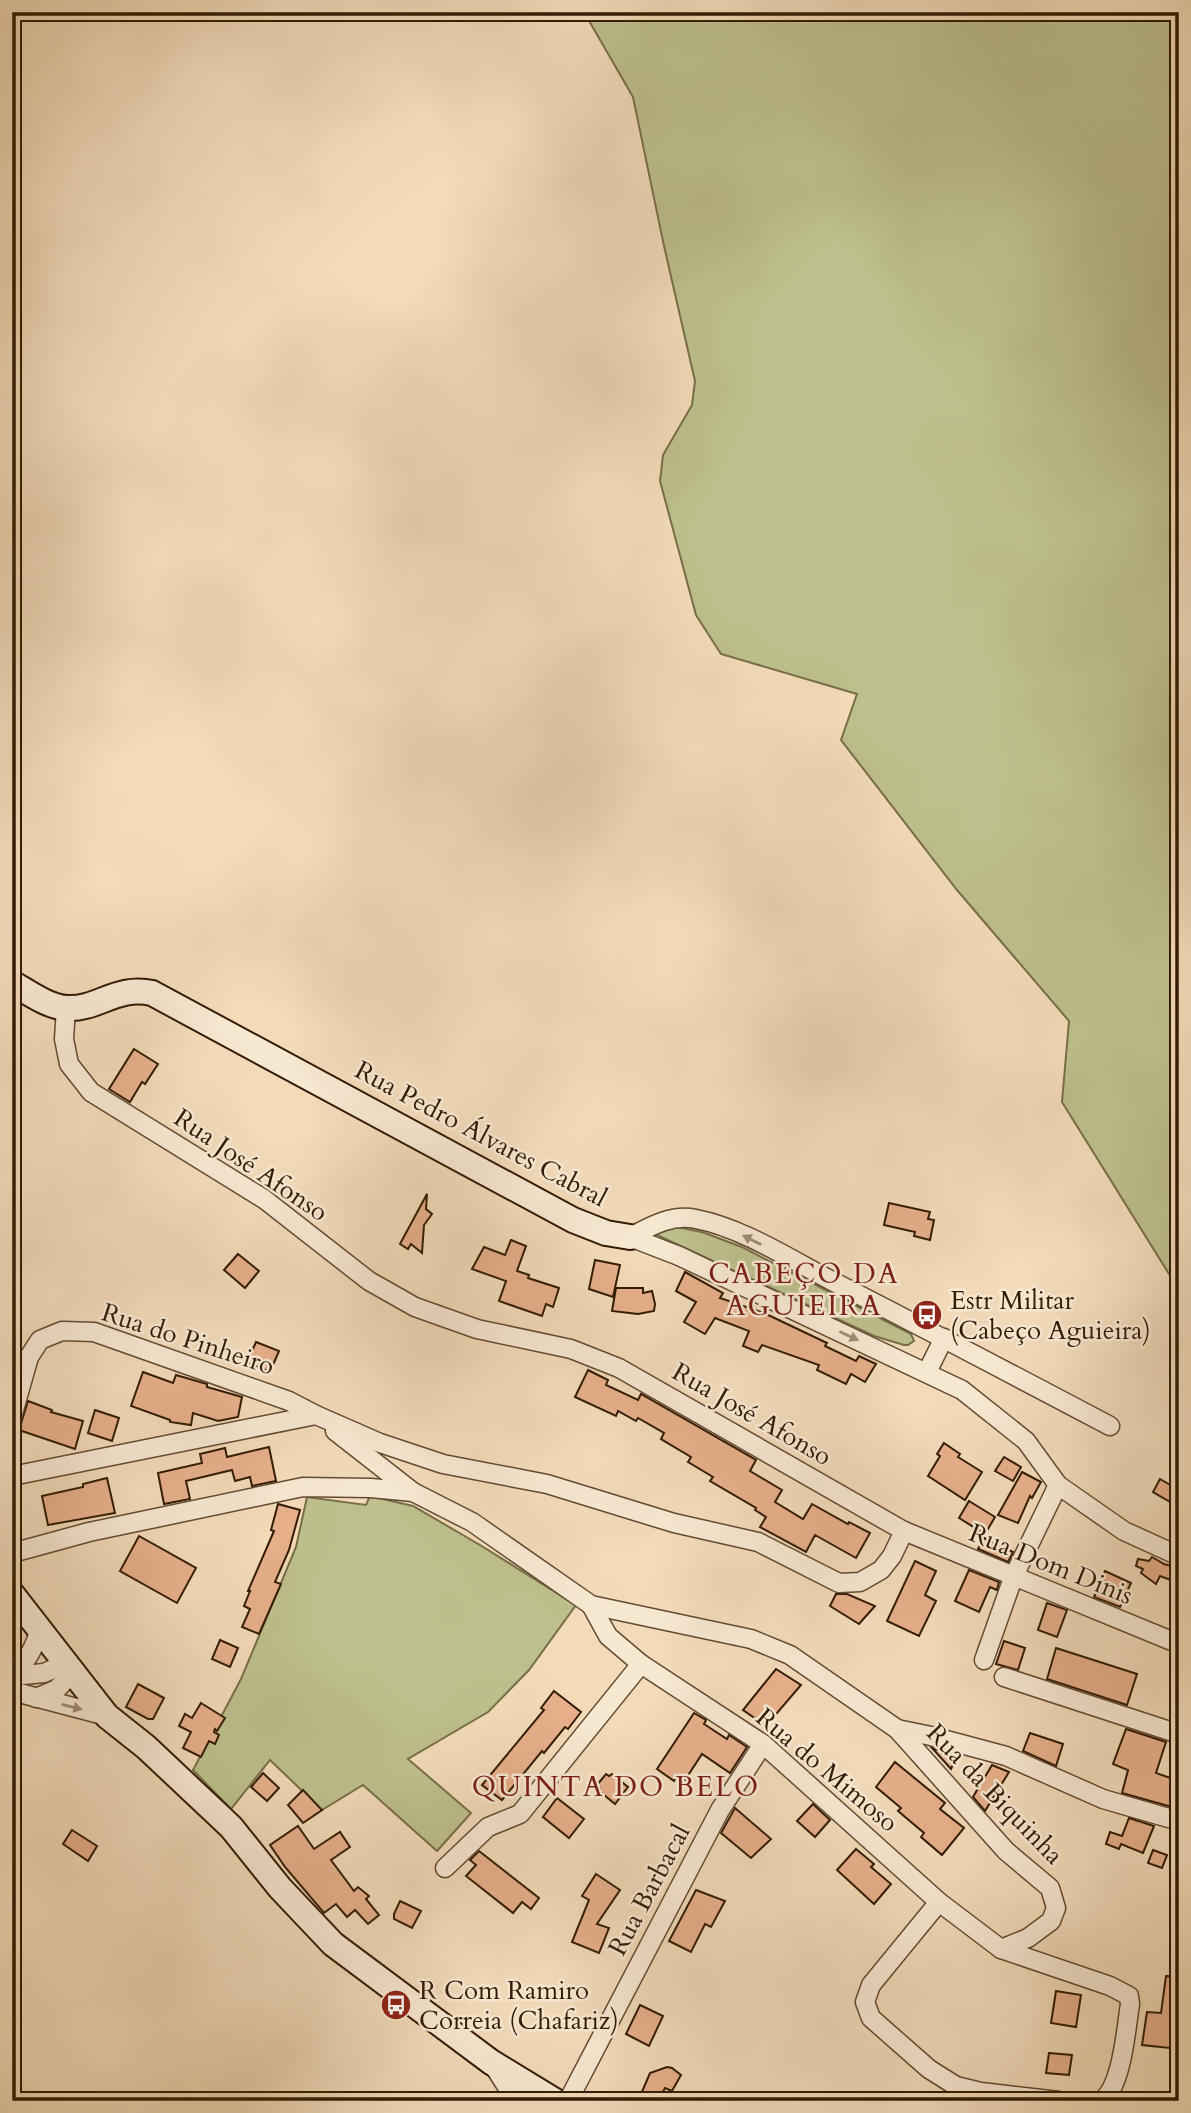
<svg xmlns="http://www.w3.org/2000/svg" width="1191" height="2113" font-family="Cardo,serif">
<style>
.green{fill:#bdc08e;stroke:#786e49;stroke-width:2}
.building{fill:#e7b08b;stroke:#321b04;stroke-width:2}
.lines{fill:none;stroke-linecap:round;stroke-linejoin:round}
.street-casing{stroke:#624b32;stroke-width:21}
.secondary-casing{stroke:#321b04;stroke-width:28}
.street{stroke:#f7e8d2;stroke-width:18}
.secondary{stroke:#f7e8d2;stroke-width:24}
.oneway{fill:#9e8c75}
.labels{text-anchor:middle;dominant-baseline:central;stroke-width:5;stroke-linejoin:round;paint-order:stroke}
.street-label{font-size:26px;fill:#321b04;stroke:#f7e8d2}
.poi-label{font-size:26px;fill:#321b04;stroke:#f7e8d2;text-anchor:start}
.neighbourhood-label{font-size:28px;letter-spacing:2px;fill:#7a1f14;stroke:#f7e8d2}
</style>
<rect width="100%" height="100%" fill="#f3dbba"/>
<filter id="stains"><feTurbulence type="fractalNoise" baseFrequency=".00286" numOctaves="4"/><feColorMatrix values="0 0 0 0 .2 0 0 0 0 .09 0 0 0 0 .02 0 0 0 .5 -.17"/></filter>
<radialGradient id="worn" r=".72"><stop offset=".6" stop-color="#630" stop-opacity="0"/><stop offset="1" stop-color="#630" stop-opacity=".3"/></radialGradient>
<!-- green -->
<g class="green">
<polygon points="584,12 1179,12 1179,1290 1062,1102 1069,1021 957,890 841,740 857,694 721,654 696,615 660,481 663,455 692,405 695,381 664,246 633,97"/>
<polygon points="677,1227 702,1232 742,1247 911,1334 914,1341 908,1345 904,1345 874,1336 657,1235 658,1232"/>
<polygon points="370,1496 413,1506 480,1545 576,1605 529,1670 488,1712 408,1759 471,1813 437,1851 363,1785 322,1810 270,1760 231,1809 193,1770 241,1679 296,1547 307,1497 366,1505"/>
</g>
<!-- building -->
<g class="building">
<polygon points="134,1049 158,1064 145,1084 142,1082 130,1102 109,1089"/>
<polygon points="427,1194 426,1209 432,1214 424,1225 422,1253 411,1244 408,1249 400,1244"/>
<polygon points="889,1203 930,1212 928,1219 934,1220 930,1240 914,1236 915,1232 884,1225"/>
<polygon points="511,1240 526,1246 517,1271 529,1275 528,1278 559,1288 553,1307 546,1304 542,1316 499,1301 506,1281 472,1269 484,1247 505,1255"/>
<polygon points="238,1254 259,1271 245,1288 224,1270"/>
<polygon points="595,1260 620,1265 613,1297 589,1289"/>
<polygon points="685,1272 723,1293 720,1298 764,1313 827,1343 825,1346 856,1361 859,1356 876,1364 865,1382 851,1374 846,1384 817,1370 819,1365 762,1345 758,1352 743,1346 749,1331 715,1318 705,1334 684,1322 696,1302 676,1291"/>
<polygon points="616,1288 643,1288 643,1293 652,1291 655,1304 654,1311 638,1314 612,1311"/>
<polygon points="256,1342 279,1351 270,1372 247,1362"/>
<polygon points="588,1370 608,1380 606,1385 638,1400 641,1394 756,1460 750,1471 782,1490 775,1502 803,1519 812,1504 848,1524 849,1522 870,1533 856,1558 815,1535 806,1552 760,1527 766,1517 755,1510 756,1508 710,1481 713,1477 688,1462 691,1457 661,1439 664,1433 638,1418 636,1421 618,1411 616,1416 575,1397"/>
<polygon points="143,1372 173,1383 176,1375 207,1384 207,1387 242,1397 238,1417 218,1421 193,1413 191,1425 170,1422 170,1420 131,1406"/>
<polygon points="28,1401 52,1410 51,1412 83,1421 75,1449 19,1430"/>
<polygon points="95,1410 119,1418 112,1441 88,1433"/>
<polygon points="944,1443 960,1454 958,1457 982,1472 965,1500 928,1476 940,1456 937,1454"/>
<polygon points="269,1447 276,1481 252,1486 250,1477 235,1481 232,1470 186,1481 190,1499 164,1504 158,1473 202,1463 200,1454 225,1448 227,1457"/>
<polygon points="1004,1457 1021,1467 1013,1481 995,1471"/>
<polygon points="1022,1472 1041,1482 1032,1498 1030,1496 1018,1523 998,1515"/>
<polygon points="107,1478 115,1513 48,1525 42,1496 83,1487 83,1484"/>
<polygon points="1160,1479 1179,1490 1179,1507 1153,1492"/>
<polygon points="969,1501 995,1517 985,1534 959,1518"/>
<polygon points="278,1504 300,1510 289,1550 275,1582 281,1584 259,1634 242,1627 250,1609 244,1606 250,1591 248,1591 274,1531 271,1530"/>
<polygon points="139,1536 196,1568 177,1603 120,1571"/>
<polygon points="984,1538 1013,1552 1008,1562 978,1549"/>
<polygon points="1152,1557 1164,1564 1179,1568 1179,1583 1160,1576 1156,1584 1141,1573 1143,1569 1136,1566 1138,1559 1149,1561"/>
<polygon points="915,1561 936,1571 925,1595 936,1601 919,1636 887,1621"/>
<polygon points="969,1570 999,1582 997,1590 990,1587 979,1612 955,1601"/>
<polygon points="1105,1571 1131,1583 1120,1607 1094,1597"/>
<polygon points="836,1594 847,1594 875,1606 859,1624 830,1606"/>
<polygon points="1047,1603 1067,1610 1057,1637 1038,1630"/>
<polygon points="220,1640 238,1648 230,1667 212,1659"/>
<polygon points="1004,1641 1025,1648 1018,1670 996,1664"/>
<polygon points="1056,1648 1137,1674 1127,1705 1047,1679"/>
<polygon points="776,1669 801,1685 766,1726 743,1710"/>
<polygon points="138,1684 164,1698 153,1719 148,1719 126,1707"/>
<polygon points="554,1691 581,1712 568,1729 565,1727 544,1753 542,1751 502,1800 482,1785 544,1710 541,1708"/>
<polygon points="201,1703 225,1718 217,1731 215,1729 214,1732 219,1735 215,1744 209,1741 201,1757 183,1748 191,1732 179,1726 185,1714 192,1718"/>
<polygon points="694,1713 706,1720 704,1724 727,1739 729,1735 747,1747 730,1773 702,1754 685,1780 677,1775 674,1781 657,1769"/>
<polygon points="1126,1729 1166,1742 1156,1773 1179,1781 1179,1809 1122,1793 1128,1770 1113,1764"/>
<polygon points="1030,1733 1063,1744 1056,1766 1023,1751"/>
<polygon points="932,1748 957,1755 951,1769"/>
<polygon points="895,1762 945,1803 940,1809 964,1828 942,1855 921,1837 924,1833 898,1811 901,1808 876,1787"/>
<polygon points="992,1765 1009,1772 985,1811 973,1797"/>
<polygon points="263,1773 279,1788 267,1801 251,1787"/>
<polygon points="606,1774 609,1776 612,1774 628,1787 615,1804 598,1790 600,1788 597,1785"/>
<polygon points="303,1790 322,1810 303,1823 288,1805"/>
<polygon points="557,1798 584,1819 569,1838 543,1817"/>
<polygon points="813,1804 830,1820 815,1837 797,1821"/>
<polygon points="735,1808 771,1839 751,1858 721,1833"/>
<polygon points="1129,1818 1154,1826 1143,1853 1121,1844 1119,1849 1106,1844 1110,1832 1122,1836"/>
<polygon points="298,1826 314,1849 340,1832 350,1847 331,1860 354,1891 358,1887 369,1896 366,1899 379,1915 368,1924 355,1910 347,1917 336,1904 324,1913 285,1867 270,1845"/>
<polygon points="72,1830 97,1846 88,1861 63,1844"/>
<polygon points="856,1849 874,1864 871,1867 891,1884 874,1904 837,1870"/>
<polygon points="1153,1850 1167,1855 1162,1868 1148,1863"/>
<polygon points="479,1851 539,1898 531,1909 522,1902 513,1913 466,1876 476,1865 470,1860"/>
<polygon points="596,1874 620,1890 597,1924 609,1928 599,1953 572,1942 589,1900 582,1896"/>
<polygon points="696,1890 725,1901 711,1927 705,1924 691,1952 669,1941"/>
<polygon points="400,1901 421,1911 412,1928 394,1919 394,1914"/>
<polygon points="1166,1976 1178,1977 1170,2048 1142,2045 1147,2012 1161,2013"/>
<polygon points="1056,1991 1081,1995 1076,2027 1051,2023"/>
<polygon points="640,2005 663,2016 649,2046 626,2034"/>
<polygon points="1049,2053 1072,2055 1069,2075 1046,2073"/>
<polygon points="667,2067 672,2068 681,2075 672,2091 665,2088 658,2101 638,2101 650,2073"/>
</g>
<g class="lines">
<!-- street casing -->
<g class="street-casing">
<g id="street">
<polyline points="66,1008 64,1039 69,1064 91,1092 264,1199 369,1281 415,1307 477,1329 571,1349 619,1368 904,1531 1179,1644"/>
<polyline points="630,1237 679,1256 962,1390 1026,1441 1058,1485 1124,1531 1179,1556"/>
<path d="M630,1237C651,1226 671,1214 696,1219C743,1228 793,1261 836,1283C928,1330 1019,1378 1110,1426"/>
<polyline points="927,1372 944,1338"/>
<polyline points="12,1417 29,1357 40,1340 62,1331 94,1332 289,1401 316,1415 380,1443 443,1464 547,1484 674,1523 758,1542 839,1583 860,1582 881,1570 892,1556 904,1531"/>
<polyline points="335,1431 413,1492 472,1522 591,1605 751,1639 790,1655 897,1729 931,1736 1006,1756 1103,1799 1179,1821"/>
<polyline points="12,1476 316,1415"/>
<polyline points="12,1553 89,1532 303,1487 371,1488 413,1492"/>
<path d="M591,1605L608,1636L641,1664L763,1744L939,1902L1001,1949L1110,1986L1129,1996L1130,2004C1126,2029 1122,2088 1101,2101"/>
<polyline points="984,1660 1013,1578 1058,1485"/>
<path d="M12,1674C28,1661 34,1648 40,1629"/>
<polyline points="12,1676 44,1673 66,1663"/>
<polyline points="1004,1677 1179,1734"/>
<polyline points="12,1691 107,1716"/>
<polyline points="36,1698 57,1689 73,1672"/>
<polyline points="897,1729 1006,1851 1050,1888 1056,1908 1051,1921 1028,1938 1001,1949"/>
<polyline points="445,1868 488,1827 520,1814 641,1664"/>
<polyline points="939,1902 871,1985 865,2002 871,2018 929,2069 956,2086 981,2092 1059,2101"/>
<polyline points="495,2068 516,2101"/>
<polyline points="568,2101 720,1810 763,1744"/>
</g>
</g>
<!-- secondary casing -->
<g class="secondary-casing">
<g id="secondary">
<path d="M12,983C28,992 48,1007 67,1008C97,1010 117,985 152,993L573,1220L606,1233L630,1237"/>
<polyline points="12,1594 107,1716 146,1747 231,1827 280,1888 333,1944 491,2062 555,2101"/>
</g>
</g>
<!-- street -->
<use href="#street" class="street"/>
<!-- secondary -->
<use href="#secondary" class="secondary"/>
</g>
<!-- one-way arrows -->
<defs><path id="oneway-solid" d="M-6-.8H1V-3.2L6.5 0L1 3.2V.8H-6Z" transform="scale(1.75)"/></defs>
<g class="oneway">
<use href="#oneway-solid" transform="translate(752 1240) rotate(-153)"/>
<use href="#oneway-solid" transform="translate(849 1336) rotate(25)"/>
<use href="#oneway-solid" transform="translate(72 1707) rotate(14)"/>
</g>
<!-- icons -->
<defs>
<g id="bus-disc" transform="scale(1.575)"><circle r="9.5" fill="#8f2418" stroke="#f7e8d2"/><path d="M-5-6H5V4H4V6H2V4H-2V6H-4V4H-5ZM-3.5-4V0h7V-4ZM-3.5 1.2v1.5H-2V1.2ZM2 1.2v1.5H3.5V1.2Z" fill="#fff"/></g>
</defs>
<g fill-rule="evenodd">
<use href="#bus-disc" x="927" y="1315"/>
<use href="#bus-disc" x="396" y="2005"/>
</g>
<g class="labels">
<!-- street labels -->
<g class="street-label">
<text transform="translate(481 1134) rotate(28)">Rua Pedro Álvares Cabral</text>
<text transform="translate(251 1165) rotate(34)">Rua José Afonso</text>
<text transform="translate(188 1339) rotate(18)">Rua do Pinheiro</text>
<text transform="translate(752 1414) rotate(30)">Rua José Afonso</text>
<text transform="translate(1051 1564) rotate(22)">Rua Dom Dinis</text>
<text transform="translate(827 1770) rotate(40)">Rua do Mimoso</text>
<text transform="translate(995 1794) rotate(46)">Rua da Biquinha</text>
<text transform="translate(649 1890) rotate(-62)">Rua Barbacal</text>
</g>
<!-- poi labels -->
<g class="poi-label">
<text x="950" y="1300">Estr Militar<tspan x="950" dy="30">(Cabeço Aguieira)</tspan></text>
<text x="419" y="1990">R Com Ramiro<tspan x="419" dy="30">Correia (Chafariz)</tspan></text>
</g>
<!-- neighbourhood labels -->
<g class="neighbourhood-label">
<text x="804" y="1274">CABEÇO DA<tspan x="804" dy="32">AGUIEIRA</tspan></text>
<text x="616" y="1787">QUINTA DO BELO</text>
</g>
</g>
<!-- margin -->
<rect width="1191" height="2113" fill="none" stroke="#f3dbba" stroke-width="42"/>
<rect x="14" y="14" width="1163" height="2085" fill="none" stroke="#321b04" stroke-width="3.5"/>
<rect x="21" y="21" width="1149" height="2071" fill="none" stroke="#321b04" stroke-width="2"/>
<rect width="100%" height="100%" filter="url(#stains)"/>
<rect width="100%" height="100%" fill="url(#worn)"/>
</svg>
